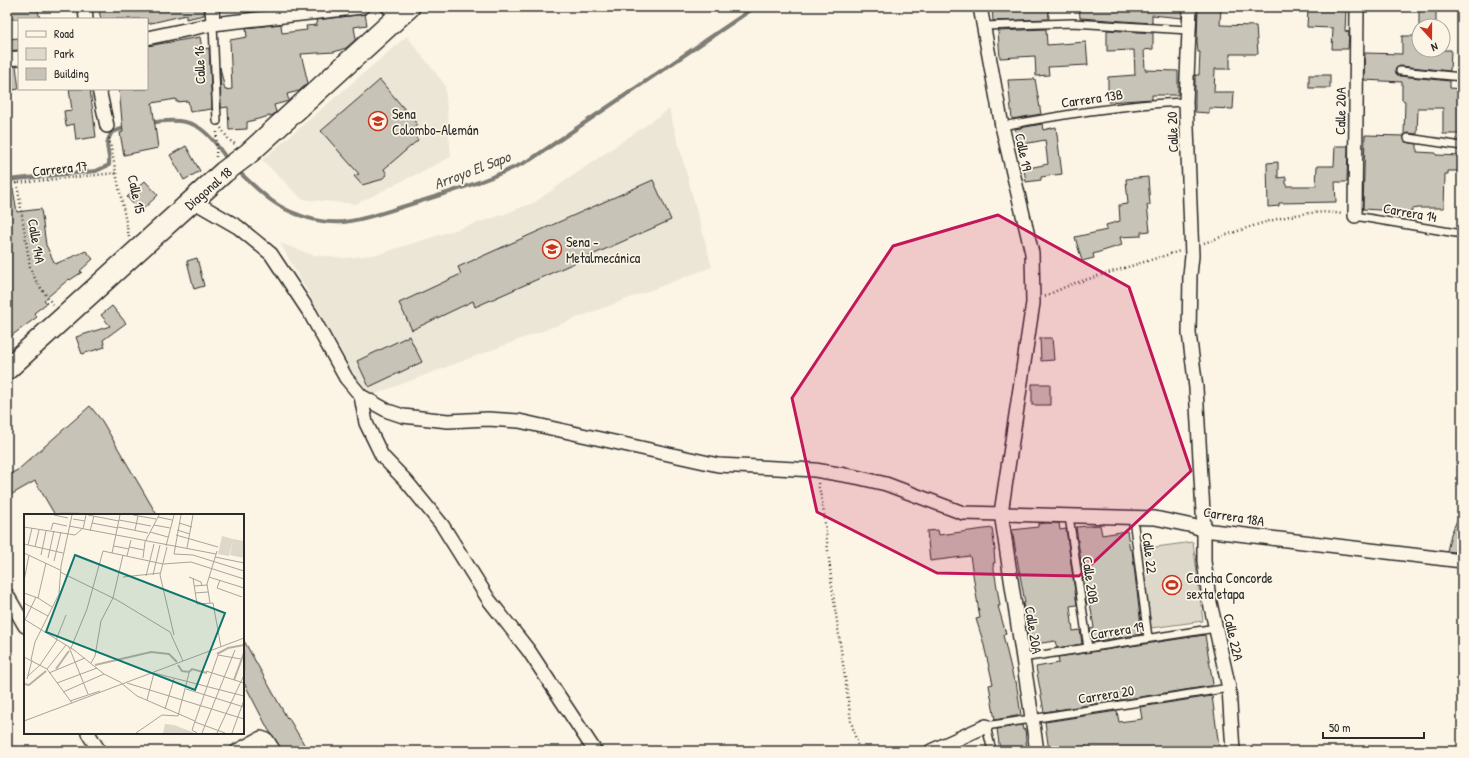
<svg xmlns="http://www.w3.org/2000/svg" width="1469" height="758" font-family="'Patrick Hand',sans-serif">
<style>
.built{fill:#ece6d7}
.green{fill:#ded8ca;stroke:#84827a}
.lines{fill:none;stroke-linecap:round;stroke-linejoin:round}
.stream{stroke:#7d7b74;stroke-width:4}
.building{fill:#c8c3b7;stroke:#2b2b2b}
.service-casing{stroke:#2b2b2b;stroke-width:10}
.minor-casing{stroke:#2b2b2b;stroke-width:16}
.primary-casing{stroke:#2b2b2b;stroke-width:24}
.path{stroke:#2b2b2b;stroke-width:2.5;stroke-dasharray:1 3;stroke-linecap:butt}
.service{stroke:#fcf5e5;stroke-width:7}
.minor{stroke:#fcf5e5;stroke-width:13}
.primary{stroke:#fcf5e5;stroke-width:21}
.marked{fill:#c2185b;fill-opacity:0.2;stroke:#c2185b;stroke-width:3;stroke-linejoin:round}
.labels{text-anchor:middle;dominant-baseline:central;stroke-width:3.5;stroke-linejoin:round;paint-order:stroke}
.street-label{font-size:14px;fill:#2b2b2b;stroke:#fcf5e5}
.poi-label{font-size:14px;fill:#2b2b2b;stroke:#fcf5e5;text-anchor:start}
.water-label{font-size:15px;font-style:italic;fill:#545350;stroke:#fcf5e5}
.inset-river{fill:none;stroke:#b4b0a5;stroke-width:2}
.inset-road{fill:none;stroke:#a8a49b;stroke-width:1}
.view{fill:#0f766e;fill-opacity:0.15;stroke:#0f766e;stroke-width:2}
.inset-edge{fill:none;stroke:#2b2b2b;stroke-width:2}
</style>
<rect width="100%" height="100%" fill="#fcf5e5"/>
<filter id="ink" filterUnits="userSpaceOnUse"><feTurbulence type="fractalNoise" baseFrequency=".025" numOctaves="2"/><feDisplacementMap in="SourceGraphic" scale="8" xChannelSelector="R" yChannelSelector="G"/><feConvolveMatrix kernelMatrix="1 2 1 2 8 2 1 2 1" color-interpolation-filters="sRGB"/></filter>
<g filter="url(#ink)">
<!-- built -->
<g class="built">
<polygon points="407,36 445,85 451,157 356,204 302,199 262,160"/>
<polygon points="669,109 712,267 367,397 280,243 313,255 346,258 379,254 502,215 535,202"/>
</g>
<!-- green -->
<polygon class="green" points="1193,542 1203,621 1151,628 1141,549"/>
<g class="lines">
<!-- stream -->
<g class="stream">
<path d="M150,123C194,115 205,127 229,162"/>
<path d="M240,173C260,191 273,206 299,215C312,220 329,223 343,222C364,220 385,212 405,206C448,193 490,180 530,160L755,7"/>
<path d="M7,180L96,171L109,165C111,149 102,149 112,132L128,127"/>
</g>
</g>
<!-- building -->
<g class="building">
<polygon points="7,7 37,7 40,19 7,19"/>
<polygon points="98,7 204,7 204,15 186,19 186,15 147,24 147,19 101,19"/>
<polygon points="245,7 279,7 280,8 245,12"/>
<polygon points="992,7 1048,7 1049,19 993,21"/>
<polygon points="1079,7 1182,7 1182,18 1152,15 1152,23 1080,18"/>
<polygon points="1198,7 1221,7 1220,25 1256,26 1258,54 1230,54 1230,69 1215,69 1214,92 1234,92 1233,109 1209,108 1209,113 1195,112 1195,75 1199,75 1200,52 1198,52 1197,41"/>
<rect x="1419" y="7" width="17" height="19"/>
<polygon points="1308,8 1346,9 1345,31 1349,32 1348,49 1332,49 1333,28 1307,27"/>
<polygon points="365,14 367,25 354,27 356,39 346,48 334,52 301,54 308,83 299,91 287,94 289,101 274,105 276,112 273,115 247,122 247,129 229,130 228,107 221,108 220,67 225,90 232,89 230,40 247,37 246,28 281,24 282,33 307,30 306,26 317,25 316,20"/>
<polygon points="1046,29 1047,45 1086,42 1088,65 1048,67 1049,75 1036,76 1035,56 1000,58 998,31"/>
<polygon points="1107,30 1153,33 1153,49 1144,50 1145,70 1178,71 1178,95 1152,95 1152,99 1108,102 1108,77 1135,75 1134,50 1107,51"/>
<polygon points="1402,36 1419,36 1419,50 1451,50 1450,71 1400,66 1396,68 1395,71 1400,76 1450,81 1450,88 1462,89 1462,134 1443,134 1443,108 1418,108 1417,134 1408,133 1404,135 1405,101 1402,100 1402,82 1364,80 1365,53 1402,54"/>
<polygon points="200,37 202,49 209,48 212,109 190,112 188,101 176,102 176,99 152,103 158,148 124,155 120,133 123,132 119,89 147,89 147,46"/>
<polygon points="19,38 19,50 7,51 7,39"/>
<polygon points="16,66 19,89 7,91 7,67"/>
<rect x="1309" y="75" width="21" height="13"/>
<polygon points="1035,79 1041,114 1012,119 1008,80"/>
<polygon points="380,80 417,124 410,130 418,140 384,169 387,175 380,180 362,185 354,176 359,174 321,131"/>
<polygon points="69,89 90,89 96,137 76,140 74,124 66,126 64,111 72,110"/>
<polygon points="1042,124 1043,130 1056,127 1062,174 1041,177 1041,180 1026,182 1024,169 1048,164 1045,140 1018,145 1015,129"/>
<polygon points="1365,135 1404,136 1405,142 1417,144 1417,152 1436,153 1436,155 1462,156 1462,169 1459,169 1459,171 1448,171 1448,174 1445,174 1444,208 1419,208 1412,209 1412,212 1363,209"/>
<polygon points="186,146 200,171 184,180 170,155"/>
<polygon points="1335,146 1348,146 1347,182 1335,182 1336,202 1279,203 1279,206 1268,207 1267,163 1278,162 1278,178 1286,177 1286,186 1316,186 1317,166 1334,166"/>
<polygon points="1148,177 1150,205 1147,205 1150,231 1141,232 1141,236 1120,237 1122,245 1093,254 1094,258 1082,261 1075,237 1107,230 1106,225 1120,221 1119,205 1128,204 1126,179"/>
<polygon points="653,180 671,220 475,307 473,301 412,330 399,303 461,274 458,267"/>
<polygon points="145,181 158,195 140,212 127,197"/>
<polygon points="7,189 13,189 17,212 41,209 46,245 55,264 86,251 93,259 80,271 82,272 70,280 69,279 44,300 47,303 34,313 37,317 7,339"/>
<polygon points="197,258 204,286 194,289 187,261"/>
<polygon points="112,306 126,323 103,340 105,347 82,354 76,337 110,326 101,315"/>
<polygon points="409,336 422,362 369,387 357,361"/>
<polygon points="1040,338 1052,338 1054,360 1041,361"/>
<rect x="1032" y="384" width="18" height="21"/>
<polygon points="90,406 102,421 157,515 55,515 35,481 7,497 7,476 19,469"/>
<polygon points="1462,509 1462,553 1447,551 1451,534"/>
<polygon points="1046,523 1059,523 1060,530 1066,529 1077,605 1070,606 1073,631 1080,630 1082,644 1057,648 1055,641 1029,645 1023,603 1025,603 1012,530 1038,527 1038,524"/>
<polygon points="1100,525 1102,535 1127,531 1130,550 1132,549 1142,634 1092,642 1090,629 1094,628 1090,603 1087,604 1076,527"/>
<polygon points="992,528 995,550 994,550 995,563 993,563 1000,606 998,606 1006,634 1003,635 1014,681 1016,681 1021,715 995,720 989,685 993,684 983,641 976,619 980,618 970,556 930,561 927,531 938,530 939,535"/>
<polygon points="1205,635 1213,684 1210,686 1044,712 1036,667 1059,663 1058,657"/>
<polygon points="243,639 287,718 288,717 308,751 282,751 268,729 243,681"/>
<polygon points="1212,696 1219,747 1193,751 1087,751 1086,746 1061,749 1061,751 1049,751 1045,722 1117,711 1119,722 1142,719 1140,707"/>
<polygon points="1022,725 1023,730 1025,729 1027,751 1000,751 997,729"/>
</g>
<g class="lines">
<!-- service casing -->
<g class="service-casing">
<g id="service">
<polyline points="213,24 217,121"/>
<polyline points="983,26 1073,23 1188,30"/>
<polyline points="1400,71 1462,77"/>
<path d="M1002,126C1063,115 1124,104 1186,102"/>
<polyline points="1408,138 1462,146"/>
<polyline points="1355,216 1462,234"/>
<polyline points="1069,516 1088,648"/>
<polyline points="1133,518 1148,638"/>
<polyline points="1022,658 1216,628"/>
<polyline points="992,751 986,726 1229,688"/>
</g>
</g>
<!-- minor casing -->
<g class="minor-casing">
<g id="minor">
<polyline points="85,7 86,19"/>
<polyline points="212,7 213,24"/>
<polyline points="388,7 406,10 405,7"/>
<polyline points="980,7 1002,126 1032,253 1033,303 1001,513 1037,751"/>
<polyline points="1190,7 1186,102 1192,256 1190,275 1189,333 1196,388 1204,530 1204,561 1209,598 1229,688 1233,751"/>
<polyline points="147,38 213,24 362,7"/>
<polyline points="7,59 19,58"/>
<polyline points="99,89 107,126"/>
<polyline points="193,201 238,227 271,254 310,313 346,378 361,396 388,411 403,416 448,421 488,419 519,421 718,465 815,470 856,477 886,484 963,513 1155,518 1193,526 1204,530 1462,561"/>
<polyline points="1355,216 1357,7"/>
<polyline points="361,396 366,423 382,456 407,482 442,525 489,600 529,651 595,751"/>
<polyline points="7,595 25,626"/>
<polyline points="88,733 99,751"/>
<polyline points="237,751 261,738 267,740 274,751"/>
<polyline points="931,751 986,726"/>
</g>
</g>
<!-- primary casing -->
<g class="primary-casing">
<polyline id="primary" points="7,369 224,172 248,154 409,7"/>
</g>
<!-- path -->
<g class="path">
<polyline points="221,128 229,140 235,144"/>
<polyline points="109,138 129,237"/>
<polyline points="216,157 217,130"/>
<polyline points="17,183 30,267 36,281 53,305"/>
<polyline points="7,184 116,173"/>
<path d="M1204,243C1244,229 1300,206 1342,214"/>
<polyline points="1045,296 1072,284 1180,251"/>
<polyline points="818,483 823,506 832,586 851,721 859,751"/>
</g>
<!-- service -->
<use href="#service" class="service"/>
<!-- minor -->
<use href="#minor" class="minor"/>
<!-- primary -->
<use href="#primary" class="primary"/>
</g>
</g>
<!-- marked area -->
<path class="marked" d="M998,215L1129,287L1191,471L1079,576L937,573L817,512L792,398L893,246Z"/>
<!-- icons -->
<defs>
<g id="university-ring" transform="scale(1)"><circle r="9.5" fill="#fcf5e5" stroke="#c8321e" stroke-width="1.5"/><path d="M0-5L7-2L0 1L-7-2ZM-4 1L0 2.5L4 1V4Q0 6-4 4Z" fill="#c8321e"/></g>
<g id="stadium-ring" transform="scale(1)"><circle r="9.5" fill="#fcf5e5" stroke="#c8321e" stroke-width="1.5"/><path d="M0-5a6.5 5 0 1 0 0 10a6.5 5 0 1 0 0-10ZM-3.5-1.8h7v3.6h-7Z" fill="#c8321e"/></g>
</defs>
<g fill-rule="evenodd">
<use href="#university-ring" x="378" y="121"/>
<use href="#university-ring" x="552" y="249"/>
<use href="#stadium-ring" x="1172" y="585"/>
</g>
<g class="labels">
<!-- street labels -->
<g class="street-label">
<text transform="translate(199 65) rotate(-92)">Calle 16</text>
<text transform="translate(1092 98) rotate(-8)">Carrera 13B</text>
<text transform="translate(1340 111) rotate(-89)">Calle 20A</text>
<text transform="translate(1172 132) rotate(-92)">Calle 20</text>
<text transform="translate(1024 152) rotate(78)">Calle 19</text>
<text transform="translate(60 168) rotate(-6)">Carrera 17</text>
<text transform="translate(208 188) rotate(-41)">Diagonal 18</text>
<text transform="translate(137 194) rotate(78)">Calle 15</text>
<text transform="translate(1410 212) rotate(10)">Carrera 14</text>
<text transform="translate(37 241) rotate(80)">Calle 14A</text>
<text transform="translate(1234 516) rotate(9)">Carrera 18A</text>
<text transform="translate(1150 553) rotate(83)">Calle 22</text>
<text transform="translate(1091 580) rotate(82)">Calle 20B</text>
<text transform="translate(1034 630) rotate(81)">Calle 20A</text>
<text transform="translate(1117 630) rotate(-9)">Carrera 19</text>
<text transform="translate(1234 637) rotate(77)">Calle 22A</text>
<text transform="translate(1106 694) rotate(-9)">Carrera 20</text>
</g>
<!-- poi labels -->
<g class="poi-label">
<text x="392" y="113">Sena<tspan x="392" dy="16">Colombo-Alemán</tspan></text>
<text x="566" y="241">Sena -<tspan x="566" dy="16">Metalmecánica</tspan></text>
<text x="1186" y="577">Cancha Concorde<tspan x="1186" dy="16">sexta etapa</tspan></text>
</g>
<!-- water labels -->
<g class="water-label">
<text transform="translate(472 170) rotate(-21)">Arroyo El Sapo</text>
</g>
</g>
<!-- overview -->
<g transform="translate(24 514)">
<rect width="220" height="220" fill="#fcf5e5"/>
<path d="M198,22L209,25L205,42L194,40ZM209,25L220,27V44L206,41ZM141,210L150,211L171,219H139Z" fill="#ded8ca"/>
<path class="inset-river" d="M193,140L204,134L220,131M71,151L127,138L145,140L153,148M154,151L158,157L165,158L168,155L183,159M32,155L45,137M210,166L220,139M0,170L5,171L22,157"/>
<path class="inset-road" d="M30,1L44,4M64,1L95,7M109,1L132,5M157,1L150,40L169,41L220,57M134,3L148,6M49,5L61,7M95,6L127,12M68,9L94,14M155,9L168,13M130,11L146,14M45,12L192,40M0,13L51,21L58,15M94,13L124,19M59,15L62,1M27,16L29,9L43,12M111,16L114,2M153,16L166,20M66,17L70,2M126,18L144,23M152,21L194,33M0,30L39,39M4,31L8,14M90,32L105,35M142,32L150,1M11,33L15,16M105,33L120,36M143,33L136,61L150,121M163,34L169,1M0,39L36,56M88,39L96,1M17,41L22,17M103,42L107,26M191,43L220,49M24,44L30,17M119,44L121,28L135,1M30,47L37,18M36,58L93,86L146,118L159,147M129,61L136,31M122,62L130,30M99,63L136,59M165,63L177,68L178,72M185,63L220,74M169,64L173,90L189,89L197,133M196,66L193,74L218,83M0,67L5,41M170,72L183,71M0,79L14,84L28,93M171,79L184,78M14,84L22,49M0,89L24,102M186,89L183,70L193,37M0,105L50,136L80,160L96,168L113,182L171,207M1,106L12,83M32,126L42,101M45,133L64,180M47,134L63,95L79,37L139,50L167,48L220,65M0,143L23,155L48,189M7,146L11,128L35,80L37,52L48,1M67,149L71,142L77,107L89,84L99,41M23,155L42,131M182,157L220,169M25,159L61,144M4,162L16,151L33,126M3,165L8,146M33,169L73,154M103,169L220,205M162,175L220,193M39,178L80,160M123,186L130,159L220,182M46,187L76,177M141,195L150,165M0,207L220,124M171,208L201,219M112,219L138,201L154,202L165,159M173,219L168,216L194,141L217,145M178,219L211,136M193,219L220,161M208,219L220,186"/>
<path class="view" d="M51,41L201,99L171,176L22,118Z"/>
<rect width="220" height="220" class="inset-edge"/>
</g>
<!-- margin -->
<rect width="1469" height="758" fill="none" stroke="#fcf5e5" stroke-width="24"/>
<rect x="12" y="12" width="1445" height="734" fill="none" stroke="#2b2b2b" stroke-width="1.5" filter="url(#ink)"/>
<!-- legend -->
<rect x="18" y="18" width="130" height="72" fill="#fcf5e5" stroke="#a8a49b"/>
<rect x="26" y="31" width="20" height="6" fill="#fcf5e5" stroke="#a8a49b"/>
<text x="54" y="38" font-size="12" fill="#2b2b2b">Road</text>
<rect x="26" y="48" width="20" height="12" fill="#ded8ca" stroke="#a8a49b"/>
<text x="54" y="58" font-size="12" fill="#2b2b2b">Park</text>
<rect x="26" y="68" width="20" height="12" fill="#c8c3b7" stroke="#a8a49b"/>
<text x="54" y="78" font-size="12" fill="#2b2b2b">Building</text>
<!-- north arrow -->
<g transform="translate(1431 38) rotate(159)"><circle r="19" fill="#fcf5e5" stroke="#a8a49b"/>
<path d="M0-3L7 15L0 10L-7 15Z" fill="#c8321e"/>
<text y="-6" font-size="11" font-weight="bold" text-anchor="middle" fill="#2b2b2b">N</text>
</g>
<!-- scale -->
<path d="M1323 732v6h101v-6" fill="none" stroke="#2b2b2b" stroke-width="2"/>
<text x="1329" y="732" font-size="12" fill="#2b2b2b" stroke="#fcf5e5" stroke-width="3" paint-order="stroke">50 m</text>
</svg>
